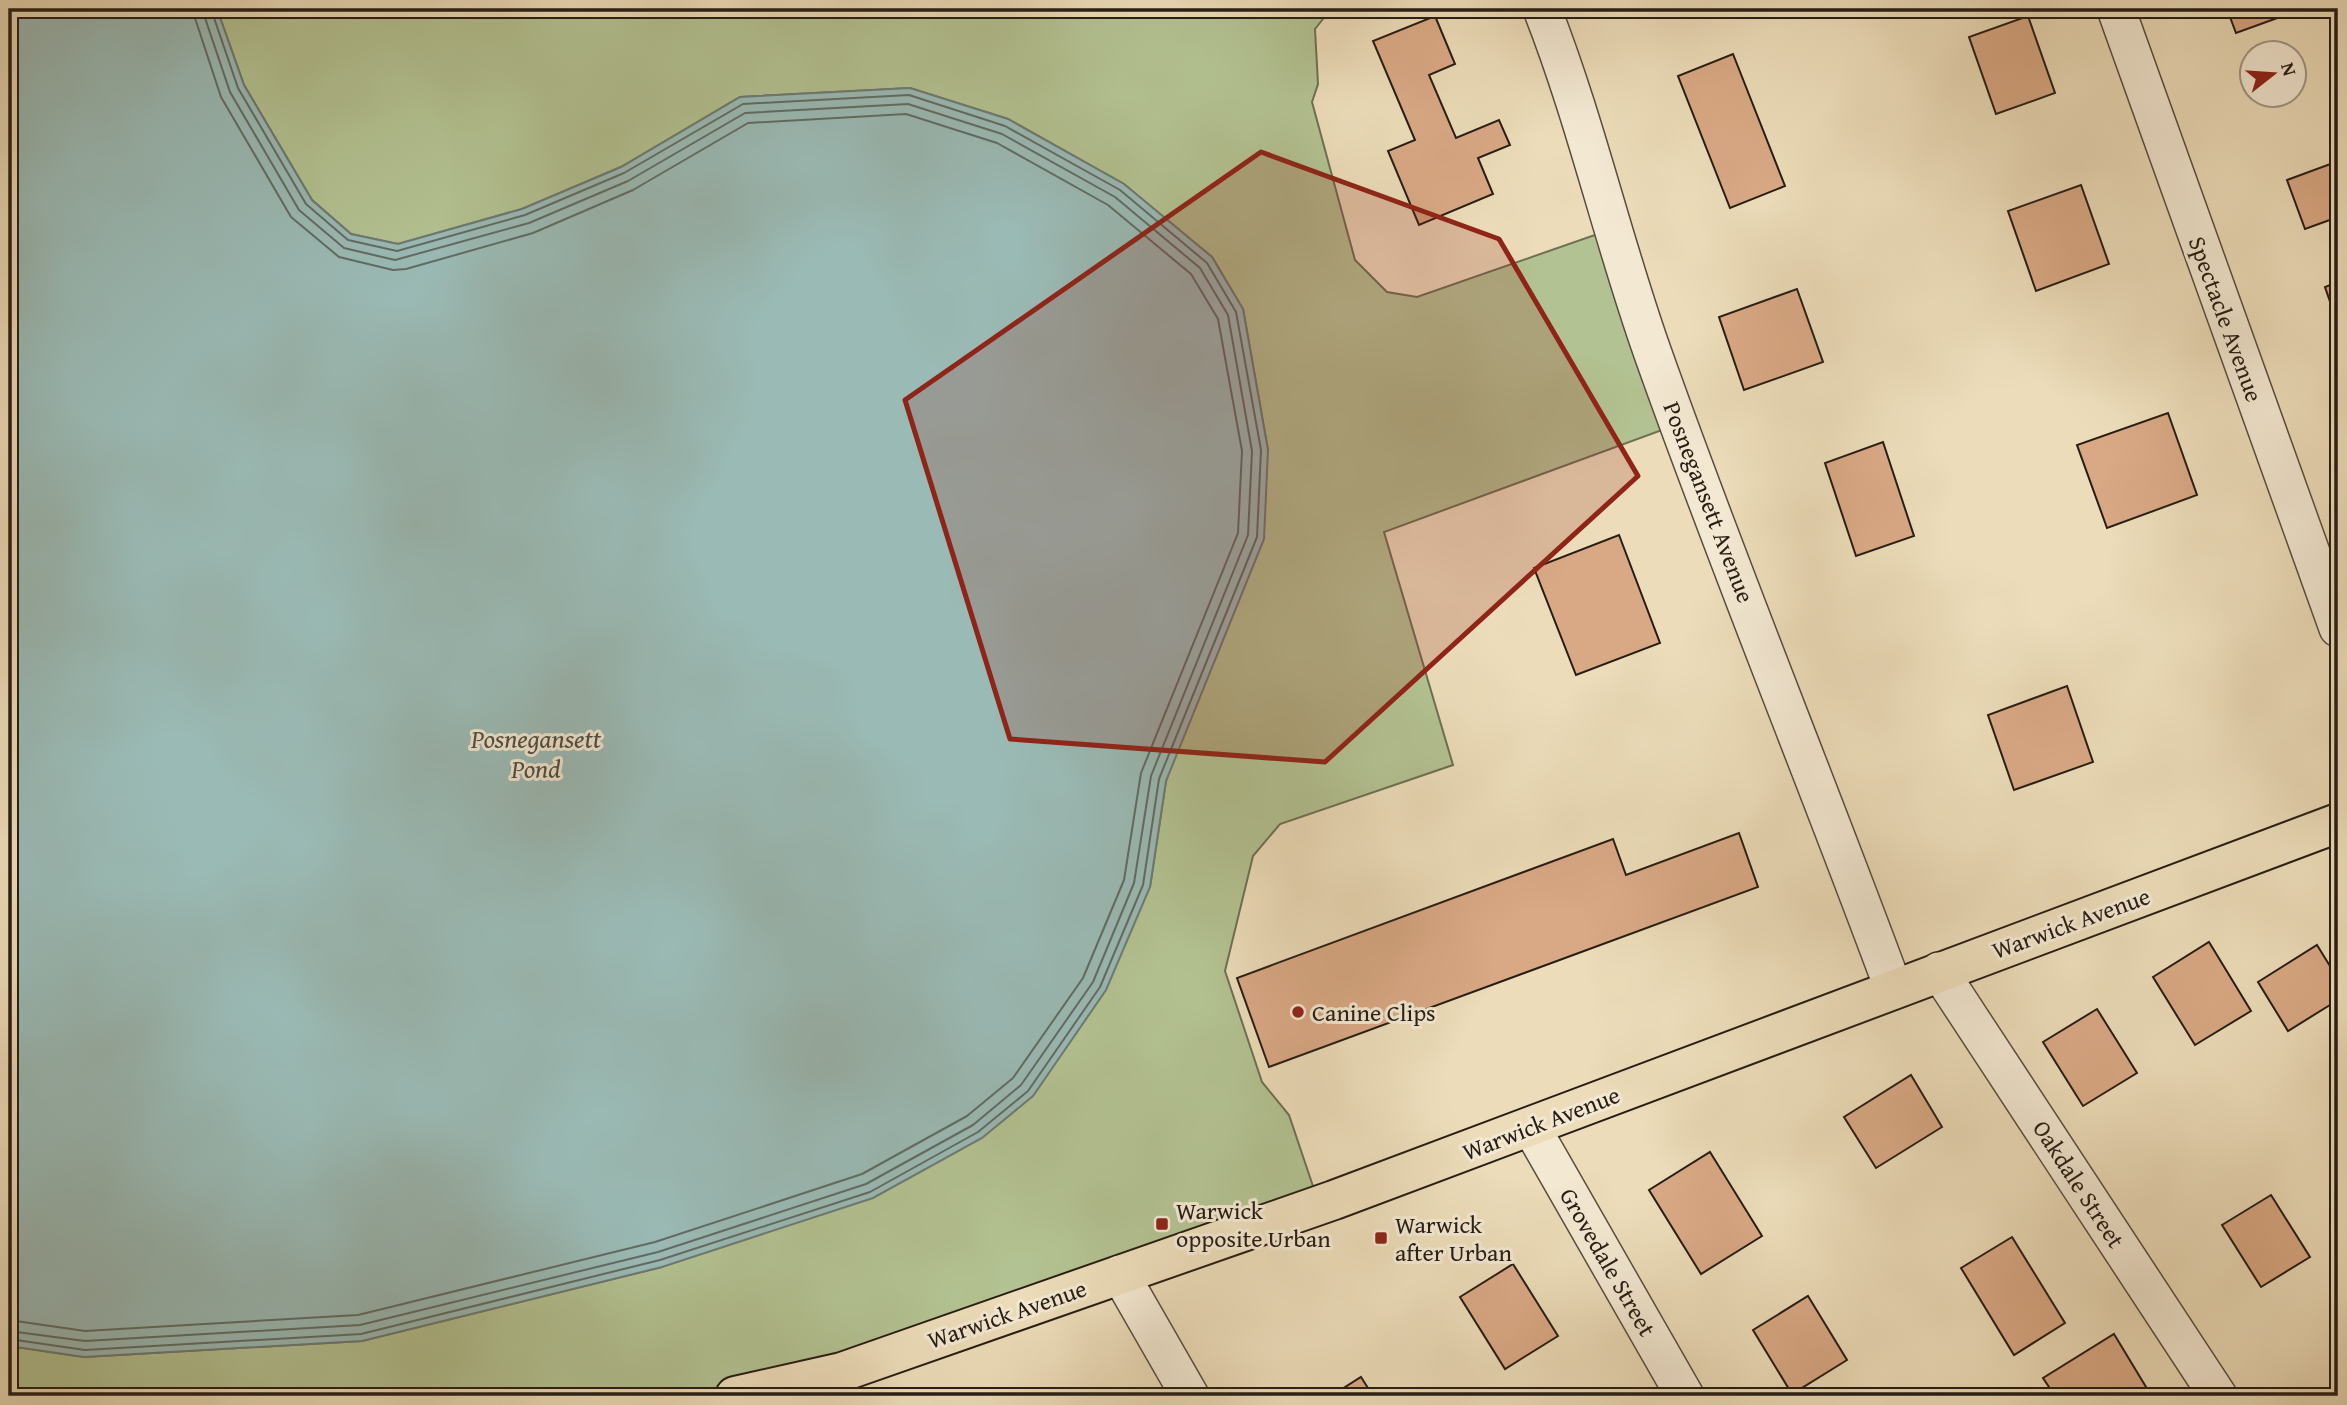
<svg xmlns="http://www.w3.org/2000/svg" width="2347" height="1405" font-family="'Gentium Book Plus',serif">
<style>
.green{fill:#b3c292;stroke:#6d7053;stroke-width:2}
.water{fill:#9abab5;stroke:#6c7b75;stroke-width:2}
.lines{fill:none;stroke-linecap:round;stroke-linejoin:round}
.shore{stroke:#606c64;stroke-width:2}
.building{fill:#d9a985;stroke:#271d14;stroke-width:2}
.street-casing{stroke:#584d3d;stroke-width:40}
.primary-casing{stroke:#271d14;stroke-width:42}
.street{stroke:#f3e8d2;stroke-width:37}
.primary{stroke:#ecdcb9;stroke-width:38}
.marked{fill:#8f2418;fill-opacity:0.2;stroke:#8f2418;stroke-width:5;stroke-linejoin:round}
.poi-dot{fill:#8f2418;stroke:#f3e8d2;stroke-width:2.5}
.labels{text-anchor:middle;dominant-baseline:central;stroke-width:6;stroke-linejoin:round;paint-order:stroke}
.street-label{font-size:24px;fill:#271d14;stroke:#f3e8d2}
.poi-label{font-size:24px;fill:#271d14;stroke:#f3e8d2;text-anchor:start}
.water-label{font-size:26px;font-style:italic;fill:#4a4c44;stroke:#f3e8d2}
</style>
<rect width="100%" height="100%" fill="#ecdcb9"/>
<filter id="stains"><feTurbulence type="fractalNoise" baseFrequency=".00286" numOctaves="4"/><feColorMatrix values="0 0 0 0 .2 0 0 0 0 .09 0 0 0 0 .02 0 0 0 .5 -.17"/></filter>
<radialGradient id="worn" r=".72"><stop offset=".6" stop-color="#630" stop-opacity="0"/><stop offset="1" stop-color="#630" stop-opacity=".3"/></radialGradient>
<!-- green -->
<polygon class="green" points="217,9 1331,9 1315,29 1318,84 1312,102 1355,260 1387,292 1417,297 1612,229 1684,422 1384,532 1453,765 1280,824 1253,856 1225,971 1262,1082 1289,1115 1319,1204 746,1396 9,1396 9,1346 84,1357 362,1341 662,1267 1150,887 1166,781 1268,450 1243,309 1212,257 1124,184 1008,119 910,88 740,97 621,167 522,209 398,244 351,234 312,200 244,85"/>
<!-- water -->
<polygon class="water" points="9,9 217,9 244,85 312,200 351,234 398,244 522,209 621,167 740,97 910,88 1008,119 1124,184 1212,257 1243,309 1268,450 1264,539 1166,781 1150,887 1106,990 1033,1096 982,1138 873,1198 662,1267 362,1341 84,1357 9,1346"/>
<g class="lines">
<!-- shore -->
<g class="shore">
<polyline points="9,1320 85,1331 358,1315 655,1242 862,1174 967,1116 1013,1078 1083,978 1124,880 1141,773 1238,533 1242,451 1218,319 1191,274 1108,205 997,143 906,114 748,123 633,190 533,233 406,269 393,270 339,257 291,217 221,97 192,9"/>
<polyline points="9,1331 85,1341 360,1325 658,1252 866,1184 973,1125 1021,1085 1093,982 1134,883 1151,776 1248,535 1252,451 1228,315 1200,268 1115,197 1002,134 908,104 745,113 628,181 529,223 395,260 344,248 299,210 230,92 202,9"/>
<polyline points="9,1339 85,1350 361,1334 660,1260 870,1192 978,1132 1028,1091 1100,987 1143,885 1159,779 1257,537 1261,450 1236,312 1207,263 1120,190 1005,126 909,95 743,104 624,173 525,215 397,251 348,240 306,204 238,88 211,9"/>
</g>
</g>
<!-- building -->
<g class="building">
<polygon points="2227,9 2290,9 2291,13 2236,33"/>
<polygon points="1435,16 1455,64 1429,75 1456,138 1499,120 1510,145 1478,158 1493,194 1419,225 1388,151 1415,140 1373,41"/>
<polygon points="2028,16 2055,93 1996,114 1969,37"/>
<polygon points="1733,54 1785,186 1730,208 1678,76"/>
<polygon points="2333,163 2338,176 2338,217 2305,229 2287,180"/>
<polygon points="2081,185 2109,264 2036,291 2008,211"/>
<polygon points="2338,282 2338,325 2325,287"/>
<polygon points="1797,289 1823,362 1744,390 1719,317"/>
<polygon points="2168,413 2197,495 2107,528 2077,445"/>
<polygon points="1883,442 1914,536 1856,556 1825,463"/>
<polygon points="1619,535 1660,643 1576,675 1534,568"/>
<polygon points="2067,686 2093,762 2014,790 1988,715"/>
<polygon points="1739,833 1758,887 1269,1067 1237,978 1613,839 1626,875"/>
<polygon points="2209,942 2251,1011 2195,1045 2153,977"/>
<polygon points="2317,945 2338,979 2338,1000 2288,1031 2258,982"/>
<polygon points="2097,1009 2137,1073 2083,1106 2043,1042"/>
<polygon points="1911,1075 1942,1127 1876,1168 1844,1117"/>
<polygon points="1710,1152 1762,1236 1701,1274 1649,1190"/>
<polygon points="2271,1195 2310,1257 2261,1287 2222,1225"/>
<polygon points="2012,1237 2065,1323 2014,1355 1961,1268"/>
<polygon points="1513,1264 1558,1336 1505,1369 1460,1297"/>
<polygon points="1808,1296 1847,1360 1792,1394 1753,1330"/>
<polygon points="2114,1334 2146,1387 2131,1396 2055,1396 2043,1378"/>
<polygon points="1361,1377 1373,1396 1331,1396"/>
</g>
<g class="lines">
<!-- street casing -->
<g class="street-casing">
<g id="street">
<path d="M1542,9C1586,121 1612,238 1652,351C1728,566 1815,776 1894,990"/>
<polyline points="2116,9 2338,628"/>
<polyline points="1939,971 2218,1396"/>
<polyline points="1531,1127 1685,1396"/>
<polyline points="1120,1274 1190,1396"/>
</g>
</g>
<!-- primary casing -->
<g class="primary-casing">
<polyline id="primary" points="735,1396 842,1372 1334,1200 2338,823"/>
</g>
<!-- street -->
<use href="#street" class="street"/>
<!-- primary -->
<use href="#primary" class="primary"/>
</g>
<!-- marked area -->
<path class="marked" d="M1261,152L1499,239L1638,476L1325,762L1010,739L905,400Z"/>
<!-- markers -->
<g class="poi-dot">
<circle cx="1298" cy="1012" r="7"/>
<rect x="1155" y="1217" width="14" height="14" rx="3.5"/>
<rect x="1374" y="1231" width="14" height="14" rx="3.5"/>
</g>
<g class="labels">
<!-- street labels -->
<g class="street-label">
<text transform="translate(2226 319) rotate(70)">Spectacle Avenue</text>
<text transform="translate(1709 502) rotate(69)">Posnegansett Avenue</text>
<text transform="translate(2071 923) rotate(-20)">Warwick Avenue</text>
<text transform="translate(1541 1123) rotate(-21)">Warwick Avenue</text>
<text transform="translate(2079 1184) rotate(57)">Oakdale Street</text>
<text transform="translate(1608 1262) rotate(60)">Grovedale Street</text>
<text transform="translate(1007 1314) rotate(-19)">Warwick Avenue</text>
</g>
<!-- poi labels -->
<g class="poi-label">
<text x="1312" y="1012">Canine Clips</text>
<text x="1176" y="1210">Warwick<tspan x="1176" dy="28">opposite Urban</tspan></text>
<text x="1395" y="1224">Warwick<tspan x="1395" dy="28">after Urban</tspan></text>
</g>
<!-- water labels -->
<g class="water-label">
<text x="536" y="738">Posnegansett<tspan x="536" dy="30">Pond</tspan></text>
</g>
</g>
<!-- margin -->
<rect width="2347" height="1405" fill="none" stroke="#ecdcb9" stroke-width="35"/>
<rect x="10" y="10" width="2326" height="1384" fill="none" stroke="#271d14" stroke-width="3.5"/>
<rect x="18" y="18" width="2312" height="1370" fill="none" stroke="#271d14" stroke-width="2"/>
<!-- north arrow -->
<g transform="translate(2273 74) rotate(73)"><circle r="33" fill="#f3e8d2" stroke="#a19786" stroke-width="2"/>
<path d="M0-5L12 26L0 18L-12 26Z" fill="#8f2418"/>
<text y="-10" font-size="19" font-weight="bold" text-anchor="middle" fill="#271d14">N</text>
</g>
<rect width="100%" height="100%" filter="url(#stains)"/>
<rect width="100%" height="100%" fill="url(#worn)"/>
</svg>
